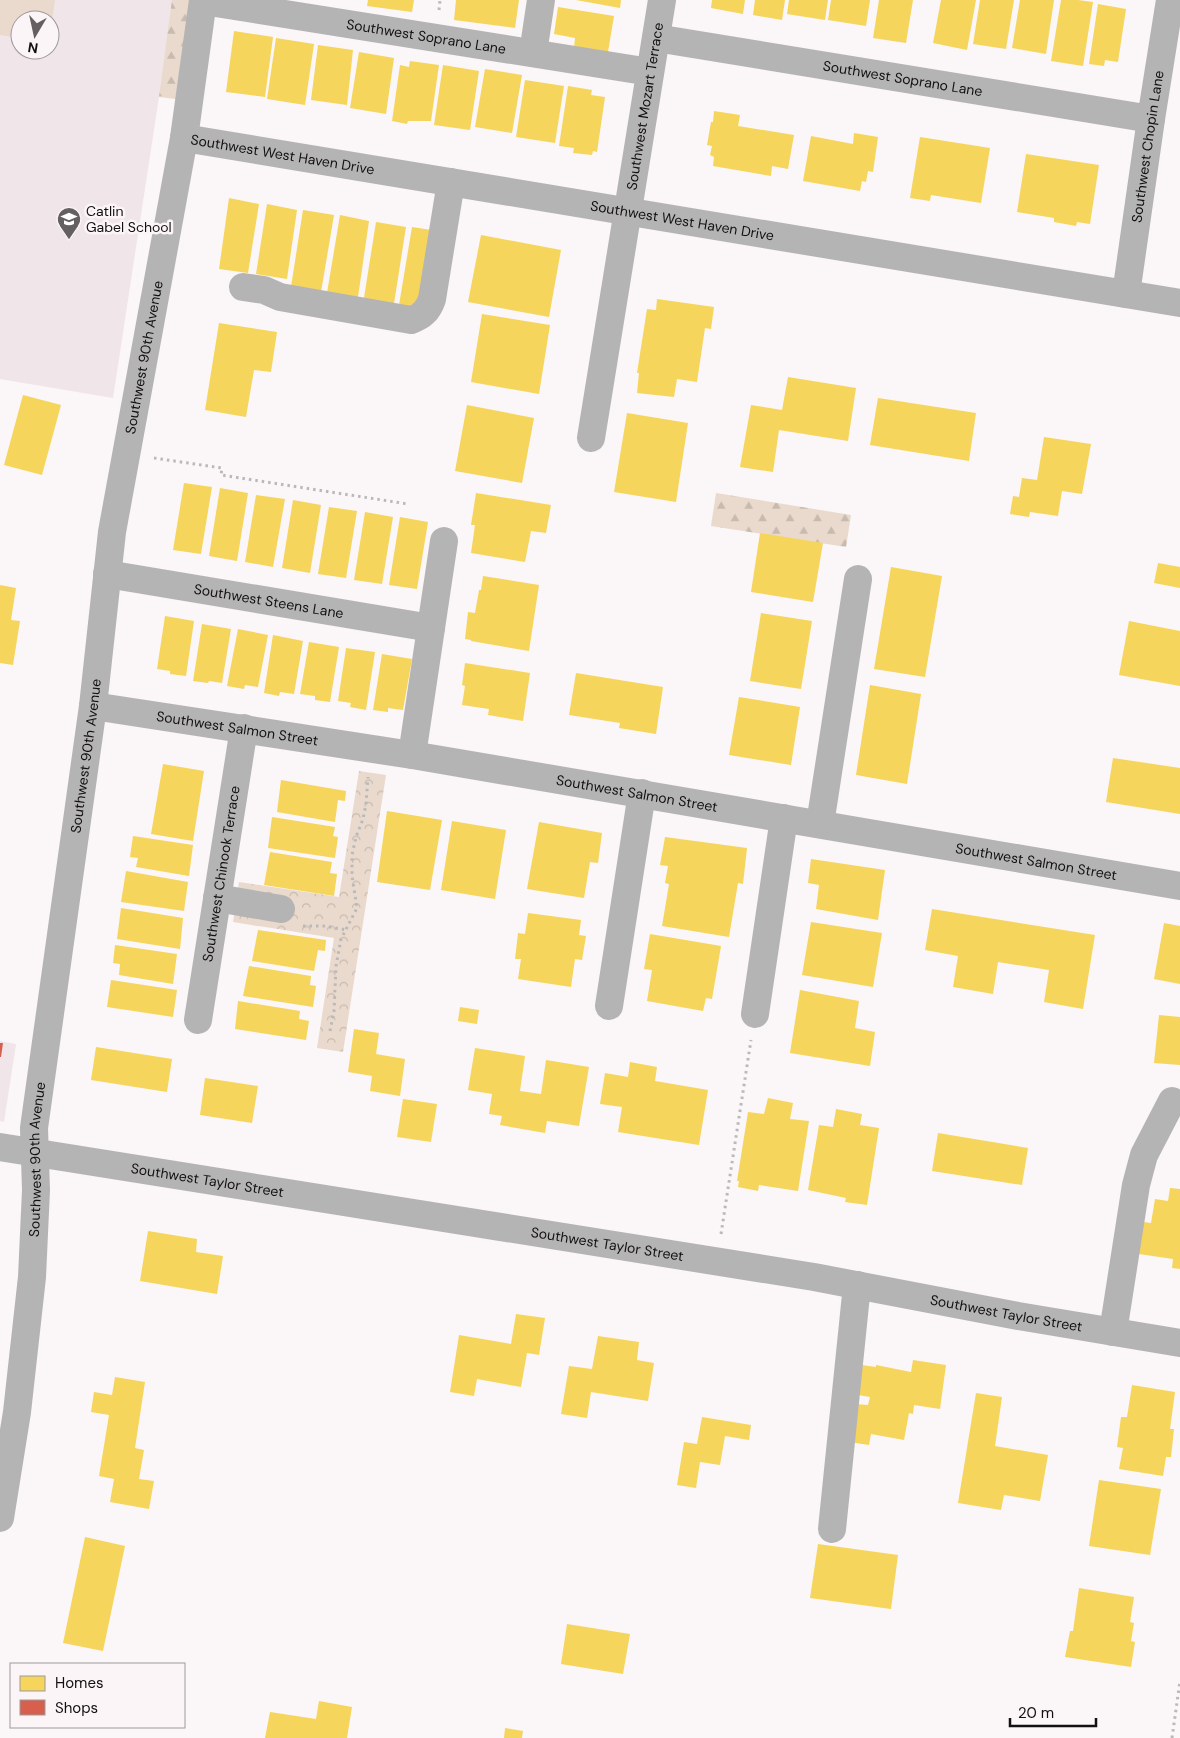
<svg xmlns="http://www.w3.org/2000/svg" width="1180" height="1738" font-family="'DM Sans',sans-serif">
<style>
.built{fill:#f0e5e8;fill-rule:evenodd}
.forest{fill:url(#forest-firs)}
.park{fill:url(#park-crowns)}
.garden{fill:#eadacd}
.homes{fill:#f6d55c}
.shops{fill:#d6604d}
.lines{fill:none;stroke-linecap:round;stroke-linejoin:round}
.path{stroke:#bab9b9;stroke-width:3;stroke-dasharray:2.5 4;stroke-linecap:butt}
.minor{stroke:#b5b4b4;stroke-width:28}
.labels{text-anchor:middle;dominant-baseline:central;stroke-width:5;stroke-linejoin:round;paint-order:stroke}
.street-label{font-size:14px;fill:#121011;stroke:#fcf5f7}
.poi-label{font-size:14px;fill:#121011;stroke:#fcf5f7;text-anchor:start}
</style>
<defs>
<pattern id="forest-firs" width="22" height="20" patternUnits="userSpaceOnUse" patternTransform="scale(1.25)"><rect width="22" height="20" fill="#eadacd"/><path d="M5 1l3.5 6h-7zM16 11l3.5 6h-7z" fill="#c8baaf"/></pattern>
<pattern id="park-crowns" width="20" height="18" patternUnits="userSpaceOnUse" patternTransform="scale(1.25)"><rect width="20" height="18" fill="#eadacd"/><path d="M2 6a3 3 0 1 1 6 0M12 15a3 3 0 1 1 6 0" fill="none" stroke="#c8baaf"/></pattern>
</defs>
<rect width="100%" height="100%" fill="#fbf6f8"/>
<!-- built -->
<g class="built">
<path d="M0,0H198L159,97L113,398L0,379ZM20,20H50V50H20Z"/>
<polygon points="0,1041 16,1044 4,1122 0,1121"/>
</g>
<!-- forest -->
<g class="forest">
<polygon points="172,0 198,0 183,100 159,97"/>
<polygon points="716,493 851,515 846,547 711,526"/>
</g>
<!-- park -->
<polygon class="park" points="359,771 386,775 343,1052 317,1048 334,938 233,922 239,882 339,897"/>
<!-- garden -->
<polygon class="garden" points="0,0 55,0 50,33 50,20 20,20 20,38 0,35"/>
<!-- homes -->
<g class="homes">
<polygon points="368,0 414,0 412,12 367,6"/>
<polygon points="456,0 519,0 515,28 454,20"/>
<polygon points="576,0 621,0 620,8"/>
<polygon points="712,0 745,0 743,14 711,8"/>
<polygon points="755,0 785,0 782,20 753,15"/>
<polygon points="789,0 828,0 825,20 787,14"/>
<polygon points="831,0 870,0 866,26 828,20"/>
<polygon points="879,0 913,0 906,43 873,38"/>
<polygon points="941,0 976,0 967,50 933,43"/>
<polygon points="980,0 1014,0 1006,49 973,44"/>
<polygon points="1020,0 1054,0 1046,54 1012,48"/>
<polygon points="1061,0 1078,0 1093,2 1083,66 1051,61"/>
<polygon points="1098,4 1126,9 1118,62 1105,60 1104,66 1089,64"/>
<polygon points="558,7 614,16 608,52 574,47 575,38 554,34"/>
<polygon points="234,31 273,37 265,97 226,92"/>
<polygon points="276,38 314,44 305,105 267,99"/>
<polygon points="318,45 353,50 347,105 311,100"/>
<polygon points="359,52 394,58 386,114 350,108"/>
<polygon points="410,61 439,65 431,121 408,121 407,124 392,121 400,65 409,67"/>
<polygon points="443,65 479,71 470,130 434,125"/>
<polygon points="485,69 522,75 512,133 475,127"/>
<polygon points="525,80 564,86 555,143 516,137"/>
<polygon points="568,86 592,90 591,95 605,97 597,152 593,151 592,155 573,153 574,148 559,146"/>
<polygon points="714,111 740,115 738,126 794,135 788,169 772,166 771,176 713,166 714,157 710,155 712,146 707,145 711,122 713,122"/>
<polygon points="854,133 878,137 873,172 868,171 866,182 862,181 860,191 803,181 811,136 853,144"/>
<polygon points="920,137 990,148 981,203 931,195 930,201 910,198"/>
<polygon points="1026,154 1099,165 1090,224 1077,222 1076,226 1054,222 1054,218 1017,212"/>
<polygon points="229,198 259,204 248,273 219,269"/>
<polygon points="267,204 297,210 287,279 256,274"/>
<polygon points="303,210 334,215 320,298 290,293"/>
<polygon points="340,215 369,221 357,304 326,299"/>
<polygon points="376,222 406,227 393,310 363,304"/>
<polygon points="412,227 438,231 426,307 411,304 409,313 398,311"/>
<polygon points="481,235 561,250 549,317 468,302"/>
<polygon points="657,299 714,307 711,329 705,328 697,382 677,379 674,397 637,393 639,373 637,373 647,309 656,310"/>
<polygon points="482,314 550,325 539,394 471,382"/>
<polygon points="219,323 277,332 271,372 254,370 246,417 205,410"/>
<polygon points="788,377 856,388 848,441 779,430 773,472 740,467 751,405 782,410"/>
<polygon points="23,395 61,405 42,475 4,465"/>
<polygon points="878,398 976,413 969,461 870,445"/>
<polygon points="467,405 534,418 522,483 455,471"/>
<polygon points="627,413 688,423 676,502 614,492"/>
<polygon points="1044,437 1091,444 1082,494 1062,491 1058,516 1030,512 1029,517 1010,514 1013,496 1019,497 1022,478 1037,480"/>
<polygon points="184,483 212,487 201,554 173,550"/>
<polygon points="220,488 248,493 237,561 209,556"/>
<polygon points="476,493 551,505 546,533 531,531 525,562 471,553 475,525 471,525"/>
<polygon points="256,495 285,499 273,567 245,562"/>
<polygon points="293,500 321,505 310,573 282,568"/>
<polygon points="329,507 357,511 346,578 318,574"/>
<polygon points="365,512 393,517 382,584 354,580"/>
<polygon points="400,517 428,522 417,589 389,585"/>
<polygon points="760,533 823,543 813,602 751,592"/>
<polygon points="1158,563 1180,567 1180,588 1154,583"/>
<polygon points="891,567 942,576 925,677 874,669"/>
<polygon points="483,576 539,585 529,651 471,641 471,640 465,639 468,612 475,613 479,590 481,590"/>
<polygon points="0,585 16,588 11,620 20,621 13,665 0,663"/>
<polygon points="761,613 812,621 801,689 750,681"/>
<polygon points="165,616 194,621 186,676 170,674 170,671 157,669"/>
<polygon points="1129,621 1180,631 1180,686 1119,675"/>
<polygon points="202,624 231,629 222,683 209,681 208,683 193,681"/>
<polygon points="238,629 268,635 258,687 245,685 244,689 227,686"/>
<polygon points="273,635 303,641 294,694 280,692 279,696 264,693"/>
<polygon points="309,642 339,647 330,702 315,700 315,696 300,694"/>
<polygon points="346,648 375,652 366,710 350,707 351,703 338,701"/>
<polygon points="382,654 412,659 403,710 388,708 388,712 373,710"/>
<polygon points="465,663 530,673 523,721 488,715 489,709 462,705 465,686 462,685"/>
<polygon points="576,673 663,687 656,734 619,728 620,723 569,715"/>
<polygon points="870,685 921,694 907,784 856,775"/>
<polygon points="739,697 800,707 791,765 729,755"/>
<polygon points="1113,758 1180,768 1180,814 1106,802"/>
<polygon points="163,764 204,771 193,841 151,834"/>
<polygon points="281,780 346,791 345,801 338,800 335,822 277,812"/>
<polygon points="387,811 442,820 430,890 377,882"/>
<polygon points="272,817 335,827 333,836 338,837 335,858 268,848"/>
<polygon points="452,821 506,830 495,899 441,890"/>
<polygon points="539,822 602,833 598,863 590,862 584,898 527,889"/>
<polygon points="133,836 193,845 189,876 136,867 138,858 130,857"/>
<polygon points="665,837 747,848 743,884 738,883 729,937 662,926 669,884 665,883 668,866 660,865"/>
<polygon points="270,852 332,862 330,873 337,874 334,896 264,885"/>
<polygon points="811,859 885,870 878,920 816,909 819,885 808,883"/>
<polygon points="126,871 188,882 184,911 121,902"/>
<polygon points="121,908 183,918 180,949 117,939"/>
<polygon points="932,909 1095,935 1083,1009 1044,1002 1049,970 998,962 993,994 953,987 958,956 925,950"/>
<polygon points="528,913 581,920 579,935 586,936 582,960 575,959 571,987 518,979 521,959 515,959 518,933 525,934"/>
<polygon points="811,922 882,933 873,987 802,975"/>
<polygon points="1164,923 1180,926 1180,984 1154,979"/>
<polygon points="258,930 326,940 325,951 318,950 314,971 252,961"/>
<polygon points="650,934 721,946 712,999 706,998 703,1011 647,1001 652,970 644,969"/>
<polygon points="115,945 177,954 173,984 119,975 120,964 113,963"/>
<polygon points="249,966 311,976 310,985 316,986 313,1007 243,996"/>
<polygon points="111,980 177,990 173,1017 107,1007"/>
<polygon points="800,990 859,1001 855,1028 875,1032 870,1066 790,1053"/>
<polygon points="238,1001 300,1011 299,1019 309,1021 306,1040 235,1029"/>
<polygon points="460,1007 479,1010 477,1024 458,1021"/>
<polygon points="1159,1015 1180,1017 1180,1065 1154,1063"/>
<polygon points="354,1029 379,1033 376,1054 405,1059 400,1096 370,1091 372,1076 348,1072"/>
<polygon points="96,1047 172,1059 167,1092 91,1080"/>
<polygon points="475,1048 525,1056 520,1091 541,1094 546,1060 589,1067 579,1126 547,1121 545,1133 500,1125 502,1116 489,1114 492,1094 468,1090"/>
<polygon points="630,1062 657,1067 655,1081 708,1090 699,1145 618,1132 622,1107 600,1104 605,1073 628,1077"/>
<polygon points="205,1078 258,1086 252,1123 200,1115"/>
<polygon points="768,1098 793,1103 790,1119 809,1121 798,1191 759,1185 758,1191 738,1187 739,1181 737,1181 748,1112 764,1114"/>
<polygon points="403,1099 437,1104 431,1142 397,1137"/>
<polygon points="836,1109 862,1114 860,1125 879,1128 867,1205 845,1202 846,1198 808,1190 819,1125 833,1127"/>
<polygon points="938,1133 1028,1148 1022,1185 932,1171"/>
<polygon points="1170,1188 1180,1189 1180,1269 1172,1268 1173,1259 1132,1253 1136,1221 1151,1223 1155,1199 1168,1201"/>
<polygon points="148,1231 197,1239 196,1252 223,1256 217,1294 140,1281"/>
<polygon points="516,1314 545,1318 539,1355 527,1353 521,1387 477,1379 474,1396 450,1392 459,1335 511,1344"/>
<polygon points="598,1336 639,1342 637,1360 654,1363 648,1401 591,1392 587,1418 561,1414 569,1366 592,1369"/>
<polygon points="913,1360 946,1365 940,1409 914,1405 913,1414 909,1413 904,1440 871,1434 869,1445 849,1442 856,1404 868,1405 870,1397 858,1395 862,1365 876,1367 876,1365 911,1372"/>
<polygon points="115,1377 145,1382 135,1448 144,1450 139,1479 154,1481 149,1509 110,1502 114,1479 99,1476 109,1415 91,1412 94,1392 112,1395"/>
<polygon points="1132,1385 1175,1392 1170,1429 1174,1429 1171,1457 1166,1457 1163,1476 1119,1469 1123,1448 1117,1447 1121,1417 1127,1417"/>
<polygon points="976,1393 1002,1397 995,1446 1048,1455 1040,1501 1004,1495 1001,1510 958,1503"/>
<polygon points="702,1417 751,1425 749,1440 725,1436 720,1465 700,1462 696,1488 677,1485 684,1442 697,1444"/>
<polygon points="1099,1480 1161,1489 1150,1555 1089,1546"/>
<polygon points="85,1537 125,1546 103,1651 63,1643"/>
<polygon points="818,1544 898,1555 891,1609 810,1598"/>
<polygon points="1079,1588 1134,1597 1130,1622 1134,1623 1131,1641 1135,1642 1131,1667 1065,1657 1070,1631 1073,1631"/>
<polygon points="567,1624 630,1634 623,1674 561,1664"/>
<polygon points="319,1701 352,1707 347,1738 265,1738 270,1712 316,1719"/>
<polygon points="505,1728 523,1731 522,1738 504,1738"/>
</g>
<!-- shops -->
<polygon class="shops" points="0,1043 3,1043 1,1057 0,1057"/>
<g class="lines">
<!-- path -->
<g class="path">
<polyline points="439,10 440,0"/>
<polyline points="154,458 222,468 221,475 408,504"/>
<polyline points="303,926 324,926 347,930"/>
<polyline points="330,1031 334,1011 336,966 341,939 357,908 352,876 352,855 356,837 363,819 366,804 368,777"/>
<polyline points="721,1234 751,1040"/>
<polyline points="1172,1738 1180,1681"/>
</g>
<!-- minor -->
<g class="minor">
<path id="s1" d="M203,1L650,72"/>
<path id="s2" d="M656,38L1151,119"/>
<polyline points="533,53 541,0"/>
<path id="s3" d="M184,138L1180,303"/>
<path d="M243,287L264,290L280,297L411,320C422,316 428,311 432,299L451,182"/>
<path id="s4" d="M1126,294L1151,119L1170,0"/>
<path id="s5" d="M591,438L662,0"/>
<path id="s6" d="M107,574L431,628"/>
<path id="s7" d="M93,706L412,755L1180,886"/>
<polyline points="412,755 444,541"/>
<polyline points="820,824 858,579"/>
<polyline points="217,898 281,909"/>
<polyline points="609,1006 642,793"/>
<polyline points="755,1014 784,818"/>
<path id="s8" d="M198,1020L244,728"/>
<path id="s9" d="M0,1147L814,1277L1018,1316L1180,1343"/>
<polyline points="1113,1332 1136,1185 1144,1155 1172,1101"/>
<path id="s10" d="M0,1518L17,1412L32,1277L36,1190L34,1128L93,706L112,532L184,138L203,0"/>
<polyline points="832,1529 857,1285"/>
</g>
</g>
<!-- icons -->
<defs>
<g id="school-pin" transform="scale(1.25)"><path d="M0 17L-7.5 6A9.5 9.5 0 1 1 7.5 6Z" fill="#646062" stroke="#fcf5f7"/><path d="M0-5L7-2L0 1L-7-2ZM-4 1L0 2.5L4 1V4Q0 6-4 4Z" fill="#fff"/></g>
</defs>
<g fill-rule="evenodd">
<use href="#school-pin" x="69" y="219"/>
</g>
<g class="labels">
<!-- street labels -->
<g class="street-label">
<text stroke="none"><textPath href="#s1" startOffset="226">Southwest Soprano Lane</textPath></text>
<text stroke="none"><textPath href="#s2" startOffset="250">Southwest Soprano Lane</textPath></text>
<text stroke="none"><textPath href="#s5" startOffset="336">Southwest Mozart Terrace</textPath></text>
<text stroke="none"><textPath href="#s4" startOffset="149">Southwest Chopin Lane</textPath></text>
<text stroke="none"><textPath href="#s3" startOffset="100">Southwest West Haven Drive</textPath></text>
<text stroke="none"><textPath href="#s3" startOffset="505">Southwest West Haven Drive</textPath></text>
<text stroke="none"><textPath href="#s10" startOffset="1171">Southwest 90th Avenue</textPath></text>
<text stroke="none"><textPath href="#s6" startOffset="164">Southwest Steens Lane</textPath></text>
<text stroke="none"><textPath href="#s7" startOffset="146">Southwest Salmon Street</textPath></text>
<text stroke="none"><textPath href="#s10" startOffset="768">Southwest 90th Avenue</textPath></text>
<text stroke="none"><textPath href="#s7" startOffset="551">Southwest Salmon Street</textPath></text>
<text stroke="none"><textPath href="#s7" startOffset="956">Southwest Salmon Street</textPath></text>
<text stroke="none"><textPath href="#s8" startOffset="148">Southwest Chinook Terrace</textPath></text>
<text stroke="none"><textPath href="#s10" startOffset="361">Southwest 90th Avenue</textPath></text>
<text stroke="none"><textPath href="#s9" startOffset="210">Southwest Taylor Street</textPath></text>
<text stroke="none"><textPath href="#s9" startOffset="615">Southwest Taylor Street</textPath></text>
<text stroke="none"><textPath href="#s9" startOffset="1020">Southwest Taylor Street</textPath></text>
</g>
<!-- poi labels -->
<g class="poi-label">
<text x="86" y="211">Catlin<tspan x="86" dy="16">Gabel School</tspan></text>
</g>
</g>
<!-- legend -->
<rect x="10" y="1663" width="175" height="65" fill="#fcf5f7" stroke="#9e999b"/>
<rect x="20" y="1676" width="25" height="15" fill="#f6d55c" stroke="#9e999b"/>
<text x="55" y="1688" font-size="15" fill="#121011">Homes</text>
<rect x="20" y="1700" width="25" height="15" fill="#d6604d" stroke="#9e999b"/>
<text x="55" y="1713" font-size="15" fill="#121011">Shops</text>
<!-- north arrow -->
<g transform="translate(35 35) rotate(189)"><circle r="24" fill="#fcf5f7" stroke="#9e999b"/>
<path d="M0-4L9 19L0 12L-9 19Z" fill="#646062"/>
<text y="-8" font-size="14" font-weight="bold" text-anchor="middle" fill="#121011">N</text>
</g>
<!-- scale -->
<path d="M1010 1718v8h86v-8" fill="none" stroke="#121011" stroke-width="2.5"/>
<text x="1018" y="1718" font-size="15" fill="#121011" stroke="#fcf5f7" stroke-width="4" paint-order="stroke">20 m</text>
</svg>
